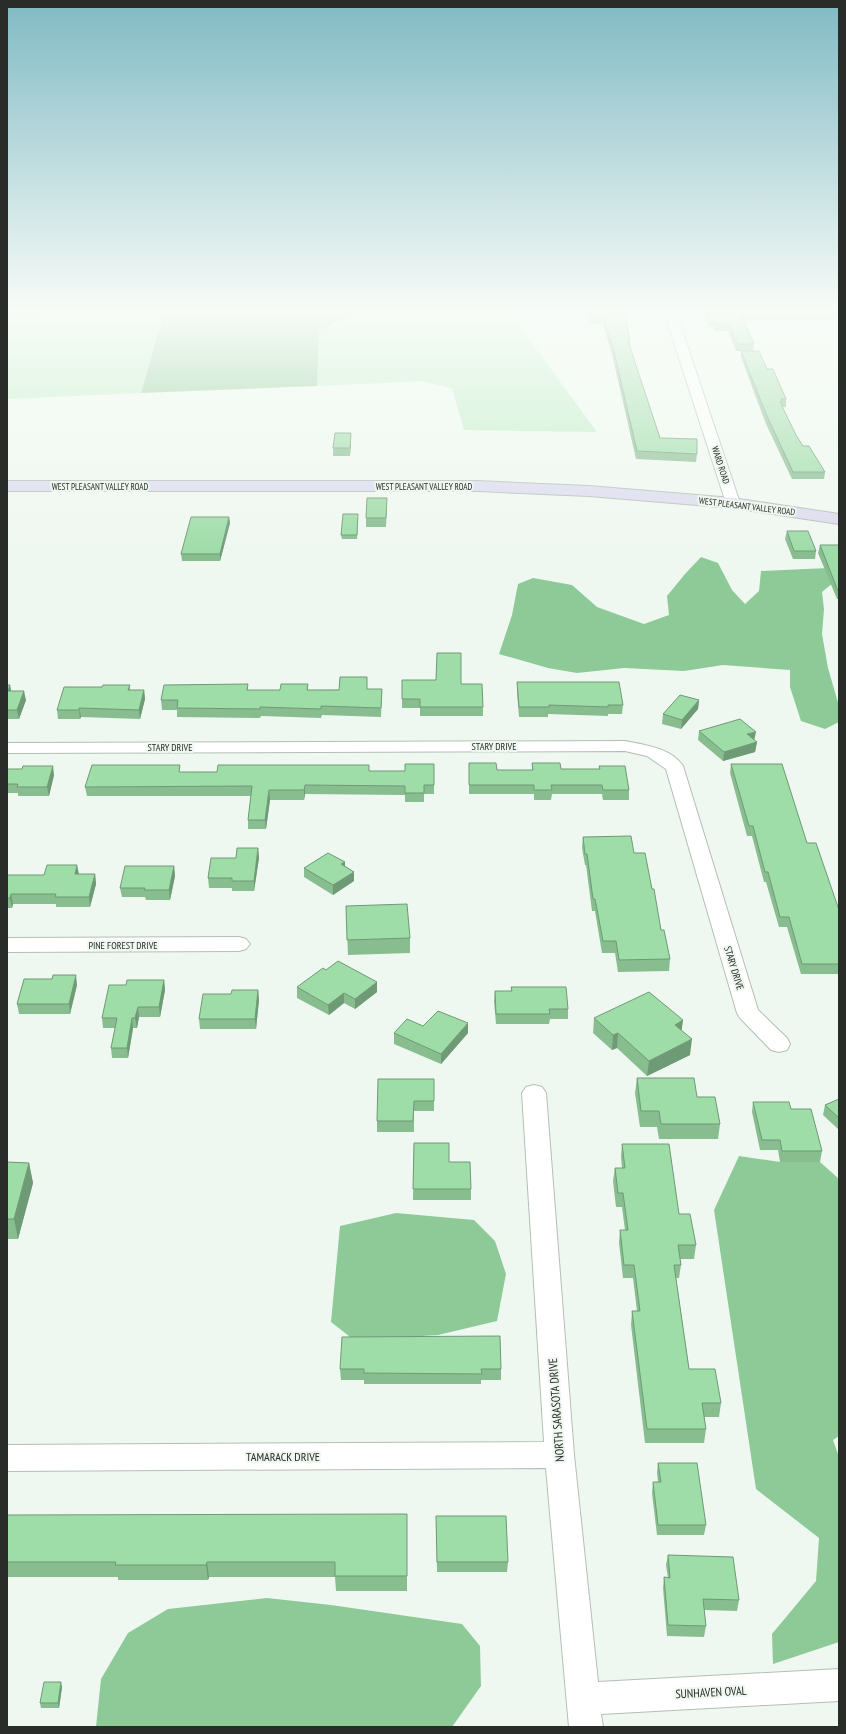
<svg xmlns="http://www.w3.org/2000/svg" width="846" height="1734" font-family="'PT Sans Narrow',sans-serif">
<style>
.green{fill:#c1edc7}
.forest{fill:#8dca97}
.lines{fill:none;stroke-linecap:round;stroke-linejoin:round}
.minor-casing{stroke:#b4beb5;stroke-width:2}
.secondary-casing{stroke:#b4beb5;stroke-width:2}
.minor{fill:#fff;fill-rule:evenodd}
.secondary{fill:#dcdbf0;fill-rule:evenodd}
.wall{fill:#88bd90}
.shaded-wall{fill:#6f9a76}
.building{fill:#9edca8;stroke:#6f9a76}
.labels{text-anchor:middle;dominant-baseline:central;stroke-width:4;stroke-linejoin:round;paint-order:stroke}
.far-street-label{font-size:9px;fill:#292c29;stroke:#eff8f0}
.street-label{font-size:10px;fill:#292c29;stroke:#eff8f0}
.near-street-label{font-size:12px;fill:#292c29;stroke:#eff8f0}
</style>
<rect width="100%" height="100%" fill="#eff8f0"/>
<!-- green -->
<g class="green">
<polygon points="356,312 509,312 597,432 464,430 452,388 421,381 317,386 319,331"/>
<polygon points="165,313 141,393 7,399 7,316"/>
</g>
<!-- forest -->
<g class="forest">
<polygon points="7,312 356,312 319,331 317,386 141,393 164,313 7,316"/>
<polygon points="701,557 718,563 732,590 745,604 759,591 761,571 828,568 839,578 822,592 824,609 822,634 828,668 839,706 839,722 825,729 801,721 790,687 790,670 723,665 684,671 624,668 577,673 548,668 499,654 512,615 518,584 533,578 572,585 597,607 644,624 669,615 667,596 685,574"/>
<polygon points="739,1156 780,1162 820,1162 839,1179 839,1436 833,1440 839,1457 839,1642 773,1664 772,1634 816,1581 819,1538 756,1489 714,1210"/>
<polygon points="396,1213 474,1220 495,1241 506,1274 497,1321 438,1335 354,1340 331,1322 340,1226"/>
<polygon points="267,1598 331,1605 462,1624 480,1646 481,1686 452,1727 96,1727 101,1679 128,1633 168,1609"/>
</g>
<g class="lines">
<!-- minor casing -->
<g class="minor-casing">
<g id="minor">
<polygon points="664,312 676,312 740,503 738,506 733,507 728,506 726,503"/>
<path d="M625,741C645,745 671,748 683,766L758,1010L787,1038L790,1044L787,1050L779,1052L771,1050L740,1018L737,1013L666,769L647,756L625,751L7,753V743Z"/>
<polygon points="239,937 246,939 250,944 246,949 239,951 7,952 7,938"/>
<polygon points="534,1085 542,1087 546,1093 574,1455 598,1682 839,1669 839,1701 601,1714 603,1727 569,1727 546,1468 7,1471 7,1445 544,1442 522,1093 526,1087"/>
</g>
</g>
<!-- secondary casing -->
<g class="secondary-casing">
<polygon id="secondary" points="7,481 477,481 589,486 733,498 839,514 839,524 733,508 589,496 477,491 7,491"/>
</g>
<!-- minor -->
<use href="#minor" class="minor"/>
<!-- secondary -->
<use href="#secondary" class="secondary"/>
</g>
<!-- wall -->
<g class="wall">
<polygon points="586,312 621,312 630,341 630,348 660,438 697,454 696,462 636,459 612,354 603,324 591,324"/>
<polygon points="703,312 839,312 839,321 744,321 754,344 753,351 767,369 786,399 786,407 782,407 796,435 803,446 825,472 824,479 792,479 766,424 741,357 741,351 736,351 728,331 715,331 714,327 710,327"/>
<polygon points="351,433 351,440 350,456 333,456 333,448"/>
<polygon points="387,506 386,527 366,527 366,518"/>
<polygon points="229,517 230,523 220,561 182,561 181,554"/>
<polygon points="358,518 357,539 342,539 341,535"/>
<polygon points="787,531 816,551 815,559 793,559 785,539"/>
<polygon points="820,545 839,545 839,599 837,599 818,553"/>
<polygon points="402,680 461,684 483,707 483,716 420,716 420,708 402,708"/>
<polygon points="517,682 623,705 622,714 608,714 608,716 548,714 548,717 519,717 517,692"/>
<polygon points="248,684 248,690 280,690 308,684 308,690 382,689 381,717 322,715 321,718 261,716 260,718 177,717 177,710 162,710 161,700"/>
<polygon points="7,685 11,691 26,700 19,719 7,719"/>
<polygon points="130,685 130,690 144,690 145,699 140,719 81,717 80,719 58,719 57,710 102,687"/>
<polygon points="699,700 698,709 681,729 662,724 663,714"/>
<polygon points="699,731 754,740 757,742 755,752 723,761 698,740"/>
<polygon points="469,763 497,770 532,770 532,763 561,769 599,769 599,766 629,790 629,800 603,800 602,794 552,794 551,800 534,800 534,794 469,794"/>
<polygon points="434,764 434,794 424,794 424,802 405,802 405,795 305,794 304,800 270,800 266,829 248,829 248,820 251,796 87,796 85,787 181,772 405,771"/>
<polygon points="731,764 807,843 839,910 839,974 801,974 787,927 779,927 766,882 764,882 752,836 747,836 730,773"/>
<polygon points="7,769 54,775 49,796 18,796 18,793 7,793"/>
<polygon points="583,837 634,853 652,889 661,930 670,959 669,971 618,972 615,953 602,953 595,911 592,911 586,865 585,865 582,848"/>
<polygon points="258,848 259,858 254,891 232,891 232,888 209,888 208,878 236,858"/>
<polygon points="174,866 175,876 170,900 146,900 145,897 122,897 120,888"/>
<polygon points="345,866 354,872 354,881 333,895 304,877 304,868"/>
<polygon points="79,874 95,874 96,884 90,907 56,907 56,904 13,904 12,908 7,908 7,875 44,875"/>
<polygon points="346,906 410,938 410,953 348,955"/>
<polygon points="52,979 77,985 70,1014 19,1014 17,1004"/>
<polygon points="164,980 165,990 160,1017 139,1017 137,1028 133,1028 128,1058 112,1058 111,1048 115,1028 103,1028 102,1018 126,985"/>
<polygon points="297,987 377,992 355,1009 344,1003 329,1015 297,998"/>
<polygon points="511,987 568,1009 568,1019 550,1019 549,1024 496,1024 494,1001 495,991 511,991"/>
<polygon points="258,990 259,1000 256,1029 200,1029 199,1019 231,994"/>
<polygon points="594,1018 683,1020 681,1030 690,1055 647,1076 617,1048 612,1050 593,1033"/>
<polygon points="423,1026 468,1033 441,1064 394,1044 394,1033"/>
<polygon points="637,1078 697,1097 720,1124 718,1139 659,1139 657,1127 640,1127 635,1093"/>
<polygon points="434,1079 434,1111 414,1111 414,1132 377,1132 377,1121"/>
<polygon points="839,1099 839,1130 823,1115 825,1105"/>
<polygon points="753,1102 791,1109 822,1151 820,1162 780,1162 778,1150 760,1150 752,1112"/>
<polygon points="414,1143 449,1162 471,1189 471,1200 413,1200"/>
<polygon points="622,1144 679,1214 696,1245 694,1259 680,1259 681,1265 679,1278 676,1278 689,1369 721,1403 719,1417 704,1417 706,1429 704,1443 645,1443 631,1325 632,1311 637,1311 633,1278 623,1278 619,1243 620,1230 625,1230 622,1207 616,1207 613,1181 615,1168 622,1168 621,1157"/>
<polygon points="7,1162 29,1163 33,1183 18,1239 7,1239"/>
<polygon points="340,1369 501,1369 501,1380 481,1380 481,1384 364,1384 364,1380 341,1380"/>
<polygon points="658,1463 706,1525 704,1535 657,1535 652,1493 653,1482 658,1482 657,1473"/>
<polygon points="7,1515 407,1529 407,1591 336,1591 335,1577 209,1577 208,1580 118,1580 118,1577 7,1577"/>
<polygon points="436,1516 508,1562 507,1572 437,1572"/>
<polygon points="668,1555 739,1600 737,1611 704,1610 706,1626 704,1637 667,1636 663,1588 664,1577 668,1578 666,1565"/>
<polygon points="62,1687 59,1708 41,1708 40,1703"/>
</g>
<!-- shaded-wall -->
<g class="shaded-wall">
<polygon points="351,433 351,440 350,456 350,448"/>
<polygon points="229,517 230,523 220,561 220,554"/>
<polygon points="10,685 12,694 8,691"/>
<polygon points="144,690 145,699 140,719 139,710"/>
<polygon points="24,691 26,700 19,719 17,710"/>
<polygon points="699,700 698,709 681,729 682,720"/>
<polygon points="79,708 81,717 80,719 79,710"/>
<polygon points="756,732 754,741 747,734"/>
<polygon points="757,742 755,752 723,761 724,752"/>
<polygon points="53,766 54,775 49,796 47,787"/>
<polygon points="305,785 305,794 304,800 304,790"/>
<polygon points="269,790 270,800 266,829 265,820"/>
<polygon points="258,848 259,858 254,891 254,881"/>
<polygon points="345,862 345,872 341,864"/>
<polygon points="77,865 79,874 75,874"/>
<polygon points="174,866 175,876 170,900 169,890"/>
<polygon points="354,872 354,881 333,895 333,885"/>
<polygon points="95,874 96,884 90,907 89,897"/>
<polygon points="11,894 13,904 12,908 10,898"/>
<polygon points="76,975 77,985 70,1014 69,1004"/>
<polygon points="164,980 165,990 160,1017 159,1007"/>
<polygon points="377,982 377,992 355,1009 355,999"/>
<polygon points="258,990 259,1000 256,1029 255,1019"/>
<polygon points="344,993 344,1003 329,1015 328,1005"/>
<polygon points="138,1007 139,1017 137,1028 135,1018"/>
<polygon points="132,1018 133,1028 128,1058 127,1048"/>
<polygon points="683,1020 681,1035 675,1025"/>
<polygon points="468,1023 468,1033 441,1064 441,1054"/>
<polygon points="618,1033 617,1048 612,1050 613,1035"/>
<polygon points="692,1039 690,1055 647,1076 649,1061"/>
<polygon points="29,1163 33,1183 18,1239 14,1219"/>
<polygon points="207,1562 209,1577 208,1580 206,1565"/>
<polygon points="61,1682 62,1687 59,1708 58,1703"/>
</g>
<!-- building -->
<g class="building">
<polygon points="590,312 621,312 622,315 625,315 630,341 628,341 660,438 697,439 697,454 637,451 613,347 603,317 592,317"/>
<polygon points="706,312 839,312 839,314 741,315 754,344 737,344 729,324 716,324 714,321 710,321"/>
<polygon points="741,351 759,351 767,369 773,369 786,399 781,399 782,402 780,402 796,435 803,446 809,446 825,472 793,472 767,416"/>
<polygon points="335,433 351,433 350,448 333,448"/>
<polygon points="367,498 387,498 386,518 366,518"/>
<polygon points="343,514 358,514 357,535 341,535"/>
<polygon points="191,517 229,517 220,554 181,554"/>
<polygon points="787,531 808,531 816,551 794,551"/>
<polygon points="820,545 839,545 839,591 838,591"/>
<polygon points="437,653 461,653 461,684 482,684 483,707 420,707 420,699 402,699 402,680 436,680"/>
<polygon points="340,677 367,677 367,689 382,689 381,708 321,706 321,709 260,707 260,709 177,708 178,700 161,700 164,685 248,684 247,690 280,690 281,684 308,684 307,690 339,690"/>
<polygon points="517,682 619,682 623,705 608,705 608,707 549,705 549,707 519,707"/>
<polygon points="7,685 10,685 8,691 24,691 17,710 7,710"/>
<polygon points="103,685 130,685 128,690 144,690 139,710 79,708 79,710 57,710 64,687 102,687"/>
<polygon points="680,695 699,700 682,720 663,714"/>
<polygon points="740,719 756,732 747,734 757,742 724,752 699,731"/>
<polygon points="469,763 496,763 497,770 533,770 532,763 560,763 561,769 600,769 599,766 625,766 629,790 603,790 602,785 551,785 552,790 534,790 534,785 469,785"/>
<polygon points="405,764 434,764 434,785 424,785 424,793 405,793 405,786 305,785 304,790 269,790 265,820 248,820 252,786 85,787 92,765 180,765 179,772 217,772 218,765 369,765 369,771 405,771"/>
<polygon points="731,764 782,764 807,843 816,843 839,910 839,964 802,964 789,917 780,917 768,872 765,872 753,826 749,826"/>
<polygon points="23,766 53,766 47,787 17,787 18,784 7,784 7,769 22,769"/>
<polygon points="631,836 634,853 645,853 652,889 654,889 661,930 664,930 670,959 619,960 616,941 603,941 595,899 593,899 587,854 585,854 583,837"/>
<polygon points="237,848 258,848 254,881 232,881 232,878 208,878 211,858 236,858"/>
<polygon points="328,853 345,862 341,864 354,872 333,885 304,868"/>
<polygon points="47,865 77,865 75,874 95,874 89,897 55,897 56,894 11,894 10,898 7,898 7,875 44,875"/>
<polygon points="125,866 174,866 169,890 144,890 145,888 120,888"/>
<polygon points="407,904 410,938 347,940 346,906"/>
<polygon points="338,961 377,982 355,999 344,993 328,1005 297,987 323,968 326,970"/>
<polygon points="53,975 76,975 69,1004 17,1004 24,979 52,979"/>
<polygon points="127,980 164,980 159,1007 138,1007 135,1018 132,1018 127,1048 111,1048 117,1018 102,1018 109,985 126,985"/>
<polygon points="511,987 566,987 568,1009 549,1009 550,1014 496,1014 495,991 512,991"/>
<polygon points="232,990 258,990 255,1019 199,1019 203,994 231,994"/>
<polygon points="649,992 683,1020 675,1025 692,1039 649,1061 618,1033 613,1035 594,1018"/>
<polygon points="438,1011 468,1023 441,1054 394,1033 407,1019 423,1026"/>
<polygon points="637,1078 694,1078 697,1097 715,1097 720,1124 661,1124 659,1111 641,1111"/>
<polygon points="378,1079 434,1079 434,1101 414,1101 413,1121 377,1121"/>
<polygon points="839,1099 839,1118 825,1105"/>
<polygon points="753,1102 789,1102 791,1109 811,1109 822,1151 782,1151 780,1140 762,1140"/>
<polygon points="414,1143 449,1143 449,1162 470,1162 471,1189 413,1189"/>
<polygon points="622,1144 669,1144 679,1214 690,1214 696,1245 678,1245 681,1265 674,1265 689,1369 715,1369 721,1403 702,1403 706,1429 647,1429 632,1311 640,1311 634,1265 624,1265 620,1230 628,1230 623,1193 618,1193 615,1168 625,1168"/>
<polygon points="7,1162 29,1163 14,1219 7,1219"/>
<polygon points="500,1336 501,1369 481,1369 482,1374 364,1373 364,1369 340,1369 342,1337"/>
<polygon points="658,1463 697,1463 706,1525 658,1525 653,1482 661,1482"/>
<polygon points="407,1514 407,1576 335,1576 335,1562 207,1562 206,1565 115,1565 116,1562 7,1562 7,1515"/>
<polygon points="436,1516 506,1516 508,1562 437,1562"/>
<polygon points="668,1555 733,1557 739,1600 703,1599 706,1626 668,1625 664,1577 670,1578"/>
<polygon points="44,1682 61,1682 58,1703 40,1703"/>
</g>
<!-- sky -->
<linearGradient id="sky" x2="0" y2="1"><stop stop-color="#80bac4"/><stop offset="0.56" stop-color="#f8fcf8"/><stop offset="1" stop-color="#f8fcf8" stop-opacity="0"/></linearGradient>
<rect width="846" height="555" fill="url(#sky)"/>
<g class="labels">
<!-- far-street labels -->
<g class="far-street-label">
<text transform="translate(721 465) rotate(72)">WARD ROAD</text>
<text x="100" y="486">WEST PLEASANT VALLEY ROAD</text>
<text x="424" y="486">WEST PLEASANT VALLEY ROAD</text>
<text transform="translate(747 506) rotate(7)">WEST PLEASANT VALLEY ROAD</text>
</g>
<!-- street labels -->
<g class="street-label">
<text x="494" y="746">STARY DRIVE</text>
<text x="170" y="747">STARY DRIVE</text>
<text x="123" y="945">PINE FOREST DRIVE</text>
<text transform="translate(734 968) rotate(73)">STARY DRIVE</text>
</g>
<!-- near-street labels -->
<g class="near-street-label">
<text transform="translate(556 1410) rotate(-94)">NORTH SARASOTA DRIVE</text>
<text x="283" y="1456">TAMARACK DRIVE</text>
<text transform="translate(711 1692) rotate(-3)">SUNHAVEN OVAL</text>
</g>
</g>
<!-- border -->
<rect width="846" height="1734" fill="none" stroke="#292c29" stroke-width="16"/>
</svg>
